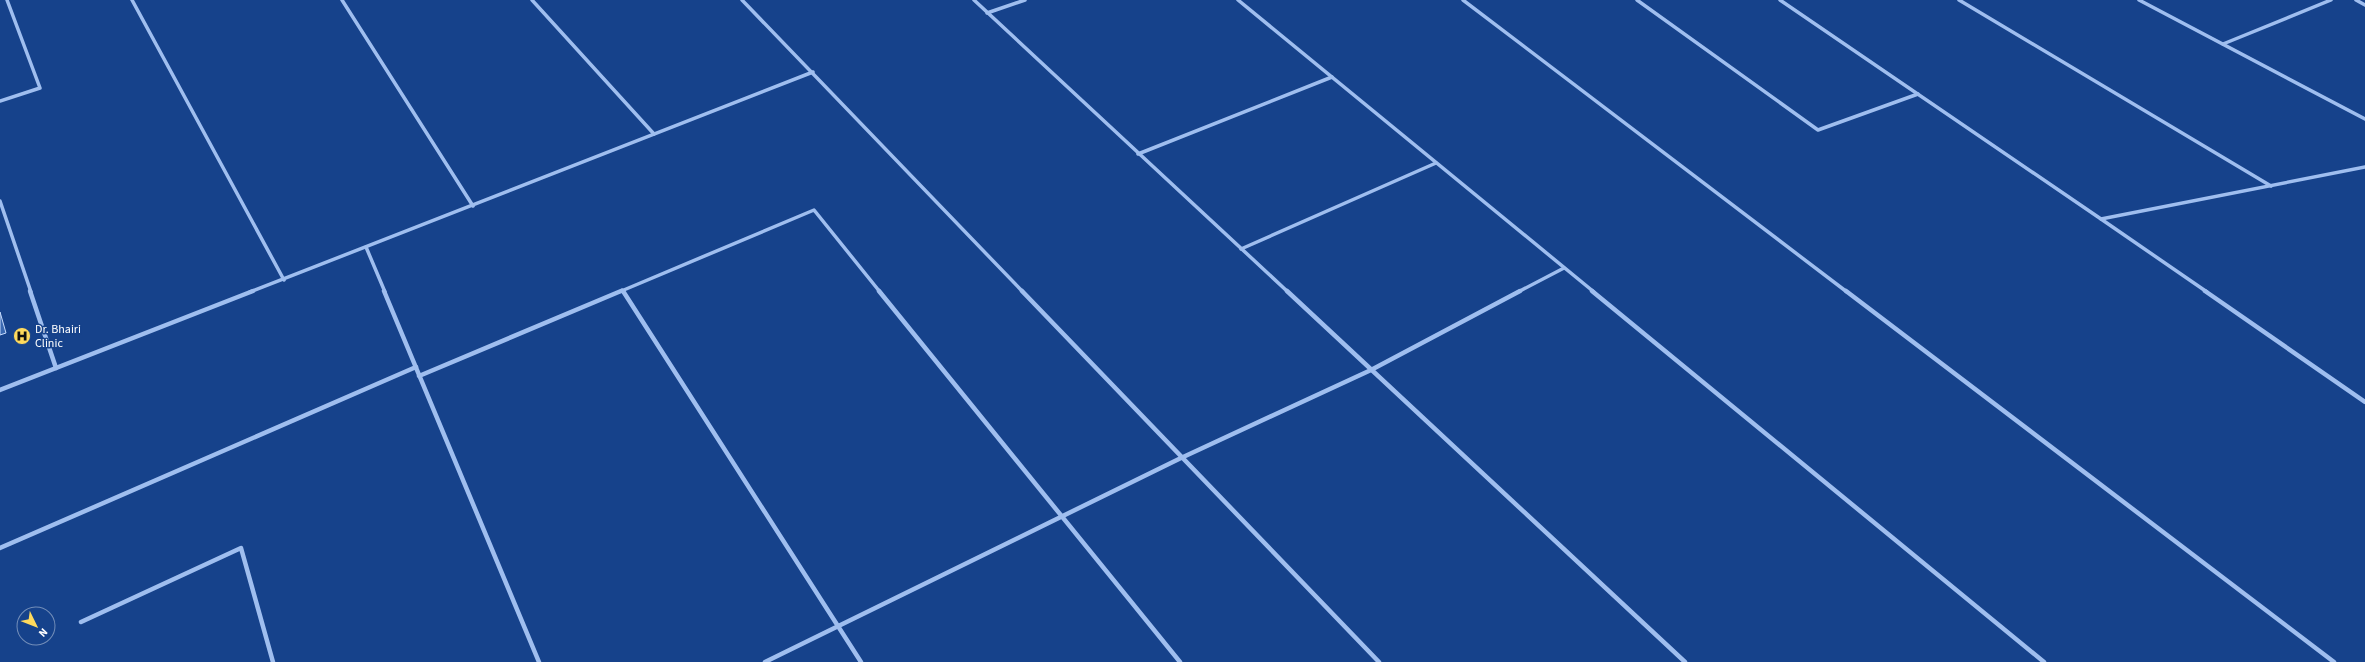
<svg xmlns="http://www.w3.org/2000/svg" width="2365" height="662" font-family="'Source Sans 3',sans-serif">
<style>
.building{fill:#3a69b2;stroke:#c5dafb}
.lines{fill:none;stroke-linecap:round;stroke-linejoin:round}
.street-far1{stroke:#9fbeef;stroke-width:3.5}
.street{stroke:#9fbeef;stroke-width:4.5}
.labels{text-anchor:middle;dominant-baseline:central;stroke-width:3;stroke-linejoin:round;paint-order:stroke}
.poi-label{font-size:12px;fill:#fff;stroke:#16428b;text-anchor:start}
</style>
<rect width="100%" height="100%" fill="#16428b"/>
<!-- building -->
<polygon class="building" points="0,312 6,333 0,335"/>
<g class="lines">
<!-- street-far1 -->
<g class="street-far1">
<polyline points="132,0 284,280"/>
<polyline points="342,0 473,206"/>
<polyline points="532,0 654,134"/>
<polyline points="742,0 1023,292"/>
<polyline points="974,0 1288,292"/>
<polyline points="1238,0 1594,292"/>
<polyline points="1463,0 1847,292"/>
<polyline points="1637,0 1818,130 1918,94"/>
<polyline points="1780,0 2101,219"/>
<polyline points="1959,0 2271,186"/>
<polyline points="2139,0 2365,119"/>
<polyline points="2356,0 2365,5"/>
<polyline points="987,13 1025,0"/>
<polyline points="2223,44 2331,0"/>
<polyline points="0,101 40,88 7,0"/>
<polyline points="1138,154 1332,77"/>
<polyline points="0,201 31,292"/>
<polyline points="366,247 385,292"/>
<polyline points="1241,249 1436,163"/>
<polyline points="622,290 623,292"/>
<polyline points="250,292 813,72"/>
<polyline points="619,292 814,210 880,292"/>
<polyline points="1518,292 1564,268"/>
<polyline points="2207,292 2101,219 2365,167"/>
</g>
<!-- street -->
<g class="street">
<polyline points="30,291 56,368"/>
<polyline points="384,291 539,662"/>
<polyline points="623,291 861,662"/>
<polyline points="879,291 1180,662"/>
<polyline points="1022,291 1379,662"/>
<polyline points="1287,291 1685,662"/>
<polyline points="1592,291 2044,662"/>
<polyline points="1846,291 2334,662"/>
<polyline points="2205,291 2365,402"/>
<polyline points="419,376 621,291"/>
<polyline points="0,390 253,291"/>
<polyline points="0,548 416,367"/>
<polyline points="81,622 241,548 273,662"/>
<polyline points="765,662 1181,458 1371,370 1520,291"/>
</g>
</g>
<!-- icons -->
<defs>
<g id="hospital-disc" transform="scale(0.9)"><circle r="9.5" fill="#ffda5d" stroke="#16428b"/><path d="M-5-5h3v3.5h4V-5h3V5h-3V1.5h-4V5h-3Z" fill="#111"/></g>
</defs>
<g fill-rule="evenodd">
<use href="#hospital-disc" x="22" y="336"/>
</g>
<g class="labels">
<!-- poi labels -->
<g class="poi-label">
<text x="35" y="329">Dr. Bhairi<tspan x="35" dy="14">Clinic</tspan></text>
</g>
</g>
<!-- north arrow -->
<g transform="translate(36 626) rotate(133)"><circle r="19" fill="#16428b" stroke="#738eb9"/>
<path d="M0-3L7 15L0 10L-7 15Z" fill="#ffda5d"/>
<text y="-6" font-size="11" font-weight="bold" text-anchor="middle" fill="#ffffff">N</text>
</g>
</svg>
